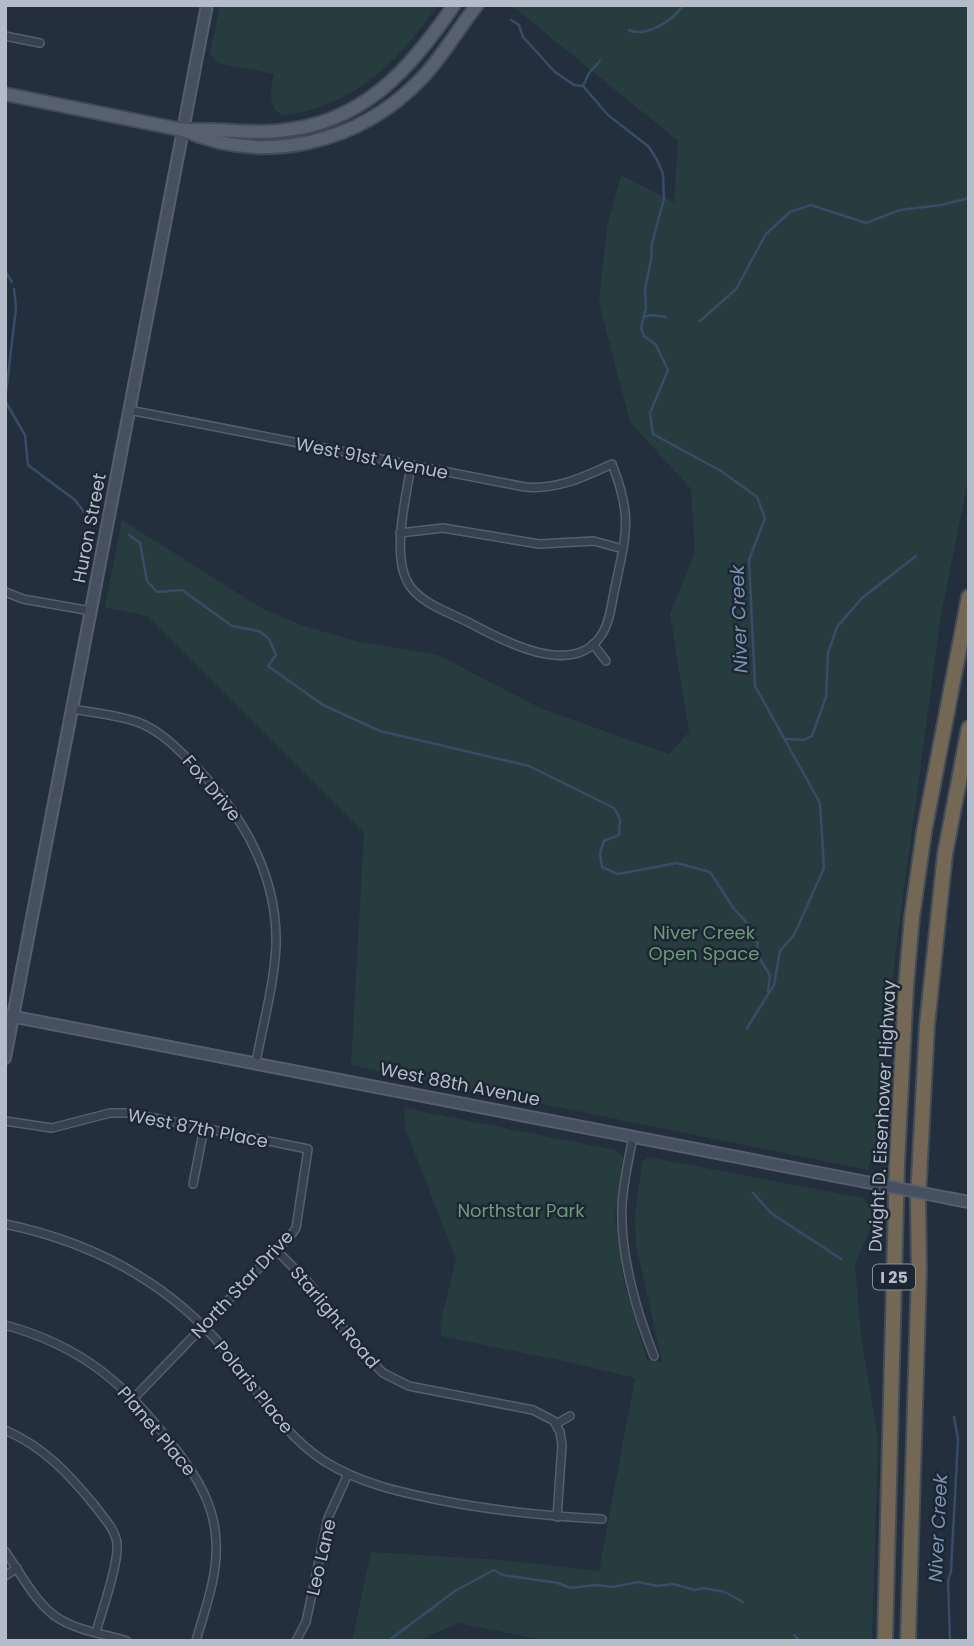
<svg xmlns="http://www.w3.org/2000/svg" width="974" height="1646" font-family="Poppins,sans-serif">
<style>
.green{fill:#263c3f}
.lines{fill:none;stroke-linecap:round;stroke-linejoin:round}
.stream{stroke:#394c67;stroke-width:2.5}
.minor-casing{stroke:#565f6c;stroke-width:10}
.secondary-casing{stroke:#565f6c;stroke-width:14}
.primary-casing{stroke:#414a57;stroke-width:16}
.motorway-casing{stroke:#434c59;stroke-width:18}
.minor{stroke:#38414e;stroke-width:7}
.secondary{stroke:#465061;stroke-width:10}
.primary{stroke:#56606e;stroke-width:12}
.motorway{stroke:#746855;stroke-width:14}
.secondary-bridge-casing{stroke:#565f6c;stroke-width:14;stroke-linecap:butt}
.secondary-bridge{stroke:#465061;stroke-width:10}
.labels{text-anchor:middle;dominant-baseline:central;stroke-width:5;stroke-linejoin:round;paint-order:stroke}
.shield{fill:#1d2633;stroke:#878f9c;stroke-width:2}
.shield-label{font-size:16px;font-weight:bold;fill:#b4bcc9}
.street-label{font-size:18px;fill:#b4bcc9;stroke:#1d2633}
.park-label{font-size:18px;fill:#6b9a76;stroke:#1d2633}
.water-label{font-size:19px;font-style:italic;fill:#7c92b1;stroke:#1d2633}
</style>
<rect width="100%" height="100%" fill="#242f3e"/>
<!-- green -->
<g class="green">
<path d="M220,5H438C396,64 358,104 283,116C266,106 271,91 274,74L218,63L210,54Z"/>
<polygon points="511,5 969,5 969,476 941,615 898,934 882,1067 879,1156 869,1163 868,1170 351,1065 364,833 147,616 105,607 122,520 263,609 304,626 356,641 438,655 540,708 669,754 689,732 670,614 695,552 691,489 630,422 599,303 607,227 621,175 674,202 678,141"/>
<polygon points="404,1108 615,1150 623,1156 615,1216 624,1282 647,1360 662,1362 636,1245 635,1215 642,1162 648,1157 863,1198 876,1214 855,1265 861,1336 878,1438 872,1641 547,1641 458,1623 418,1641 352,1641 371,1552 502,1560 599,1571 635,1378 568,1362 441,1336 440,1325 456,1259 405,1128"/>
</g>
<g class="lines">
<!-- stream -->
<g class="stream">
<polyline points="511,20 519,25 523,37 554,71 574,85 583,86 608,115 649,147 657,160 663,174 664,199 652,243 651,260 645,289 646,308 641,328 644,336 656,345 668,370 650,413 653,434 721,471 757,497 765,518 749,560 755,686 820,803 824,868 794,935 780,951 774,985 747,1028"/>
<path d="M629,30C646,38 674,20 683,5"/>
<polyline points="583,86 589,73 600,61"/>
<polyline points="5,271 12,282"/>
<polyline points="14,289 16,308 5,401 25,435 28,465 75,500 90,520"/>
<polyline points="643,317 652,315 666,317"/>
<polyline points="700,321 736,289 766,234 790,212 811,205 866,223 900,210 941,205 969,198"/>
<path d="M129,535L140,543L147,581L157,592L182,590L232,626L259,631L269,639L276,655L268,666L323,705L380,731L529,766L614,808L620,819L619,835L604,841L600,853L602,867L618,874L677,863L710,872L734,909L748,924L744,929L750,939L758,943C755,957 765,965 770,976L768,991"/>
<polyline points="785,739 804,740 812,736 826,697 828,653 837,627 862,598 916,556"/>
<polyline points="753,1193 771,1213 841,1259"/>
<polyline points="794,1635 800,1641"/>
<polyline points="388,1641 455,1591 494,1570 502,1575 558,1583 570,1588 596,1585 613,1587 638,1582 657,1586 673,1584 695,1590 703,1588 725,1592 743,1602"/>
<polyline points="950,1641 948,1581 951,1571 958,1439 954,1417"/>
</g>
<!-- minor casing -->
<g class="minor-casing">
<g id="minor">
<polyline points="5,36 40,43"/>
<path d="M129,410L525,487C557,490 584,477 612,464C632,515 627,531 616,583C612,599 611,620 602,634C574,680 501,640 468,622C448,612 417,602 407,581C392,553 406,497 411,466"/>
<polyline points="400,533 443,528 539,544 594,541 623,549"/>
<polyline points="5,592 23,599 91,611"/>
<polyline points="593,644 606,661"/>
<path d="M72,709C94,713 120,715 140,723C160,731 176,747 191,762C241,812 278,873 276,946C274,985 263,1024 256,1062"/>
<polyline points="5,1121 52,1128 110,1113 129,1113 308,1149 296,1228 291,1235 134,1398"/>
<path d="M633,1136C629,1159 623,1182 622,1206C620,1254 636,1311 654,1356"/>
<polyline points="193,1184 204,1128"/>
<path d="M5,1224C92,1242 169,1283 226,1351C258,1389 281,1433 324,1461C359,1483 399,1492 439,1500C494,1511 547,1516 602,1519"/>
<polyline points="277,1251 308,1282 355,1344 383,1373 409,1386 533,1410 554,1421 560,1432 562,1445 557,1517"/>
<path d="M5,1325C82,1346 127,1385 174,1447C196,1475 215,1505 216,1542C218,1576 205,1609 196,1641"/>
<polyline points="556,1424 570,1416"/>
<path d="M5,1430C44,1447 69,1474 95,1506C103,1517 115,1529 117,1543C119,1563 102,1611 96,1632"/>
<path d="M5,1551C19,1571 36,1603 55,1616C74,1630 104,1634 127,1641"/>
<polyline points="5,1576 17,1568"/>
<polyline points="296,1641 306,1622 328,1518 348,1474"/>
</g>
</g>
<!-- secondary casing -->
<g class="secondary-casing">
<g id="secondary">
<polyline points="5,1015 866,1182"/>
<polyline points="5,1058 207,5"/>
<polyline points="948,1198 969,1202"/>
</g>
</g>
<!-- primary casing -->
<g class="primary-casing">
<g id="primary">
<path d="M5,94L183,130C266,166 360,143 422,78C443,56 458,29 477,5"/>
<path d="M187,130C217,128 248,134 278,131C363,124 409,70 454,5"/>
</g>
</g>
<!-- motorway casing -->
<g class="motorway-casing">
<g id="motorway">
<polyline points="885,1641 897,1162 906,986 912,917 924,832 969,597"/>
<polyline points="908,1641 919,1271 918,1198 927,1025 945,854 969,728"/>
</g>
</g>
<!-- minor -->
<use href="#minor" class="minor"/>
<!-- secondary -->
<use href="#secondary" class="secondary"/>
<!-- primary -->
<use href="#primary" class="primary"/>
<!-- motorway -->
<use href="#motorway" class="motorway"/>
<!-- secondary-bridge casing -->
<g class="secondary-bridge-casing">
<polyline id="secondary-bridge" points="866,1182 948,1198"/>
</g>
<!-- secondary-bridge -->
<use href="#secondary-bridge" class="secondary-bridge"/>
</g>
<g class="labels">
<!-- shield labels -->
<rect class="shield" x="873" y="1264.5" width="42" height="25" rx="5"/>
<g class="shield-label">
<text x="894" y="1277">I 25</text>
</g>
<!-- street labels -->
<g class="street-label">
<text transform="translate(372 458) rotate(11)">West 91st Avenue</text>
<text transform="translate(89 528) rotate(-79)">Huron Street</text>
<text transform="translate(212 788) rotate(50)">Fox Drive</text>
<text transform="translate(460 1084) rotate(11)">West 88th Avenue</text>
<text transform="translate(882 1116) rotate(-87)">Dwight D. Eisenhower Highway</text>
<text transform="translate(198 1128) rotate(11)">West 87th Place</text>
<text transform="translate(242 1284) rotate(-47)">North Star Drive</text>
<text transform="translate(335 1317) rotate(50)">Starlight Road</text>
<text transform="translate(254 1387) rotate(51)">Polaris Place</text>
<text transform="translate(157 1431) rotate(50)">Planet Place</text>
<text transform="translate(321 1557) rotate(-77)">Leo Lane</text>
</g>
<!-- park labels -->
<g class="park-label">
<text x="704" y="932">Niver Creek<tspan x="704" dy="21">Open Space</tspan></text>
<text x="521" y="1210">Northstar Park</text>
</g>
<!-- water labels -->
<g class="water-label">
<text transform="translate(739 619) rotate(-92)">Niver Creek</text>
<text transform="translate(938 1528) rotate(-87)">Niver Creek</text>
</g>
</g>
<!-- border -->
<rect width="974" height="1646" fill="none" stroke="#b4bcc9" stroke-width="14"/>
</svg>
